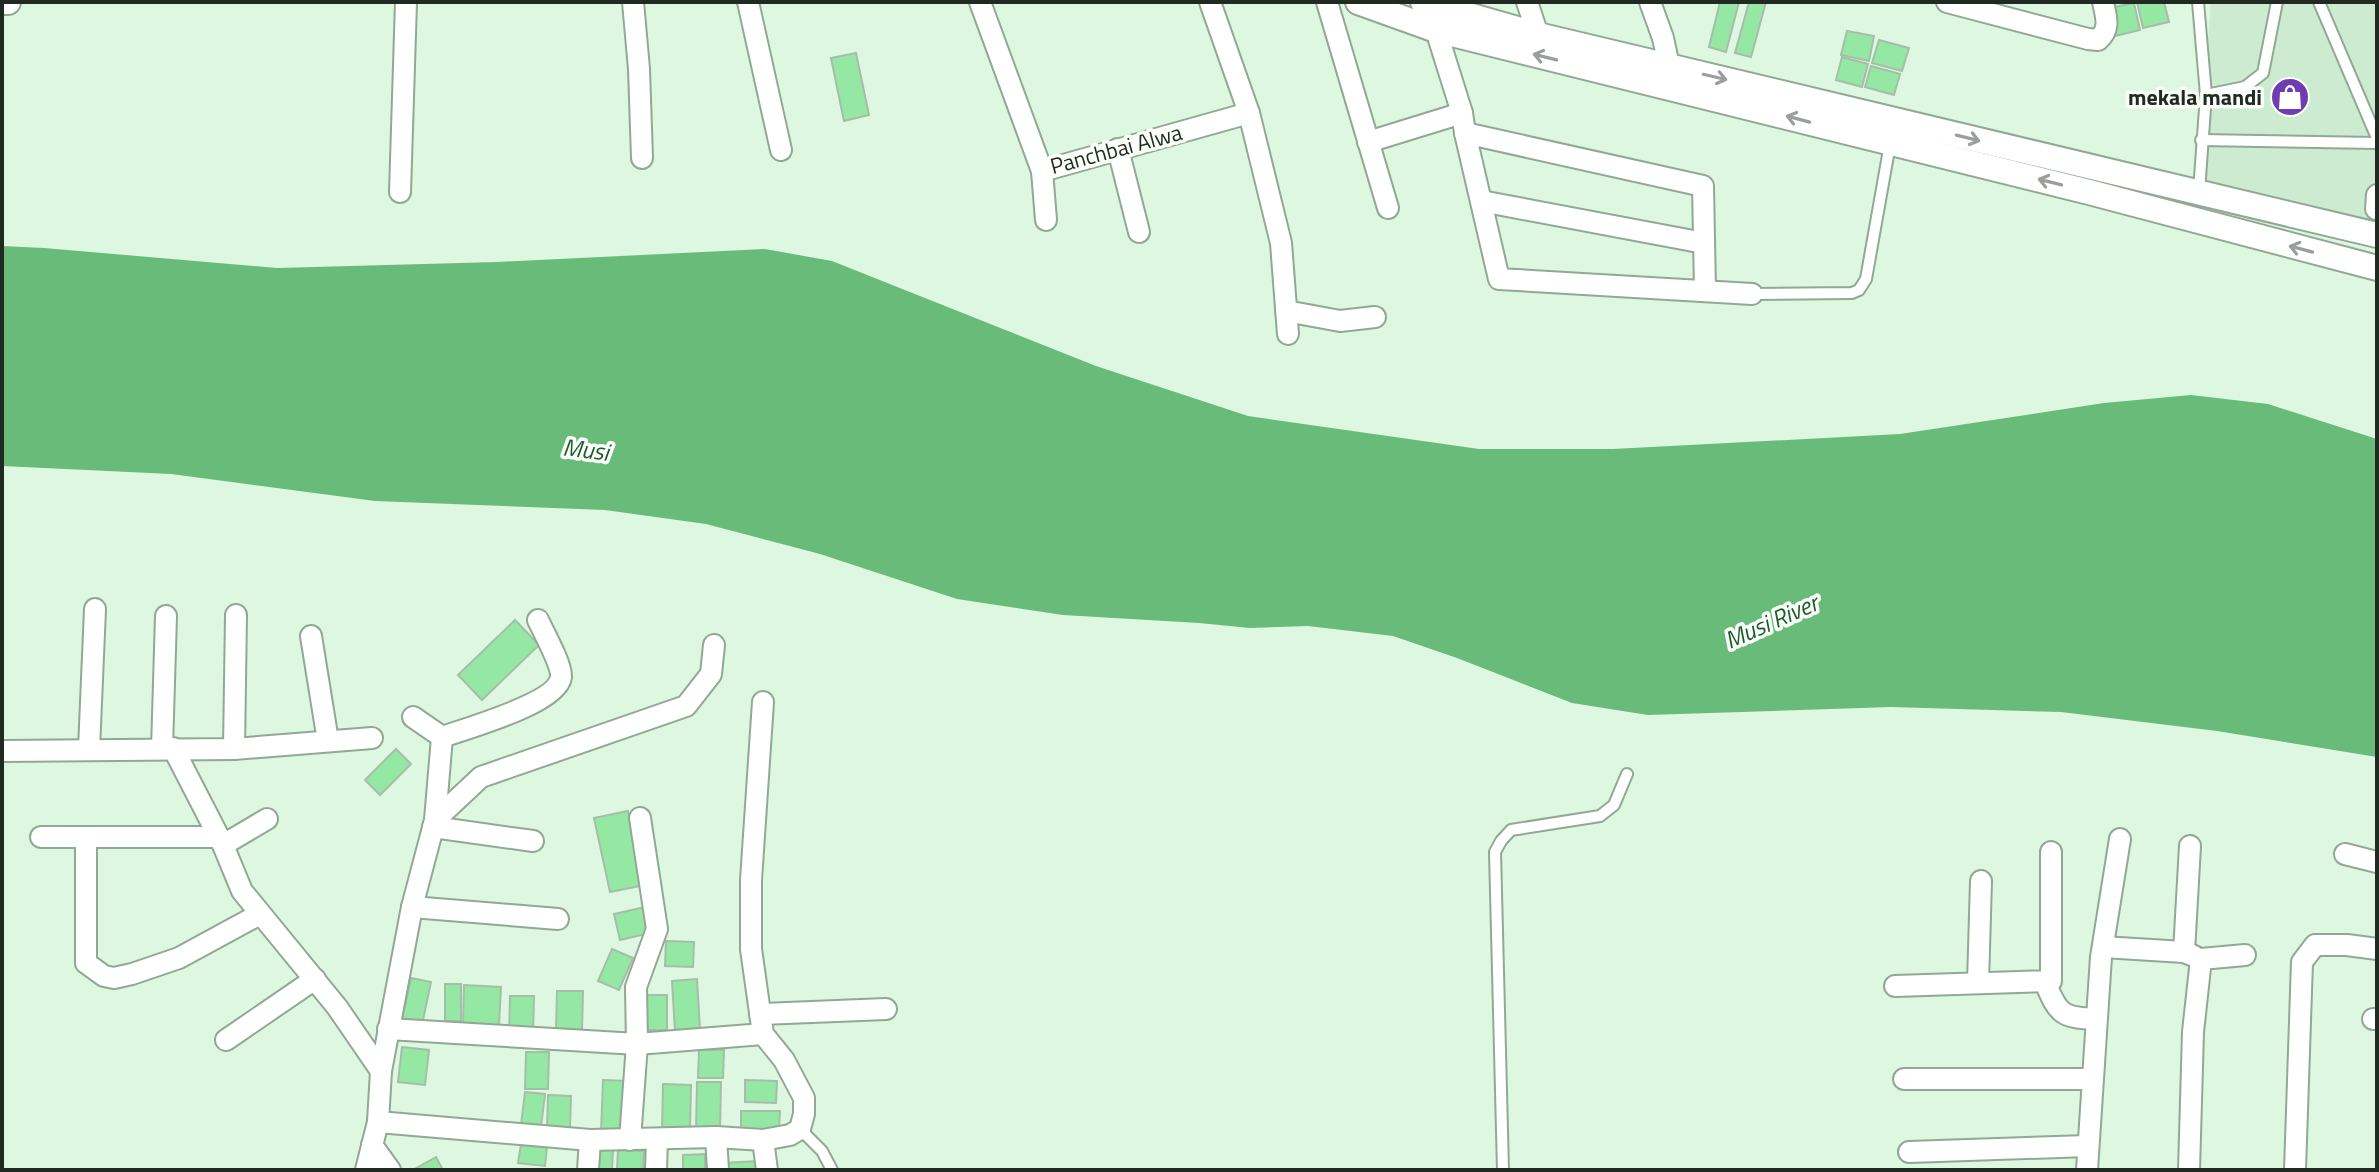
<svg xmlns="http://www.w3.org/2000/svg" width="2379" height="1172" font-family="'Titillium Web',sans-serif">
<style>
.built{fill:#ccebd0}
.water{fill:#69bb79}
.building{fill:#95e8a3;stroke:#a6bea9;stroke-width:2}
.lines{fill:none;stroke-linecap:round;stroke-linejoin:round}
.service-casing{stroke:#91a994;stroke-width:14}
.minor-casing{stroke:#91a994;stroke-width:24}
.tertiary-casing{stroke:#91a994;stroke-width:28}
.service{stroke:#fff;stroke-width:10}
.minor{stroke:#fff;stroke-width:20}
.tertiary{stroke:#fff;stroke-width:24}
.oneway{stroke:#9b9f9c}
.labels{text-anchor:middle;dominant-baseline:central;stroke-width:7;stroke-linejoin:round;paint-order:stroke}
.poi-label{font-size:22px;font-weight:bold;fill:#212a22;stroke:#f9fef9;text-anchor:end}
.street-label{font-size:22px;fill:#212a22;stroke:#f9fef9}
.water-label{font-size:24px;font-style:italic;fill:#20592e;stroke:#f9fef9}
</style>
<rect width="100%" height="100%" fill="#def7e1"/>
<!-- built -->
<polygon class="built" points="2211,2 2377,2 2377,235 2196,193"/>
<!-- water -->
<polygon class="water" points="2,246 44,248 277,268 497,262 765,249 832,261 1096,366 1248,416 1479,449 1613,449 1900,434 2104,403 2191,395 2268,404 2377,439 2377,757 2217,731 2061,712 1891,707 1648,715 1572,703 1457,658 1393,636 1308,626 1250,628 1199,623 1063,615 957,599 820,554 706,524 605,510 375,501 171,474 2,466"/>
<!-- building -->
<g class="building">
<polygon points="1720,2 1739,2 1726,52 1709,47"/>
<polygon points="1749,2 1766,2 1751,57 1735,53"/>
<polygon points="2137,2 2164,2 2169,22 2143,28"/>
<polygon points="2134,3 2140,30 2115,36 2109,8"/>
<polygon points="1847,31 1874,36 1869,61 1841,55"/>
<polygon points="1879,40 1909,48 1902,71 1872,63"/>
<polygon points="856,53 869,115 844,121 831,58"/>
<polygon points="1842,57 1868,64 1862,87 1836,80"/>
<polygon points="1871,66 1900,74 1894,95 1865,87"/>
<polygon points="515,620 539,645 482,700 458,675"/>
<polygon points="396,749 411,764 380,795 365,780"/>
<polygon points="628,811 645,885 610,892 594,818"/>
<polygon points="645,907 650,933 620,940 614,914"/>
<polygon points="666,941 694,942 693,967 665,966"/>
<polygon points="612,949 633,958 619,990 598,981"/>
<polygon points="411,978 431,982 422,1025 402,1020"/>
<polygon points="697,979 700,1030 675,1031 672,981"/>
<rect x="445" y="984" width="16" height="37"/>
<polygon points="464,985 501,987 499,1026 463,1025"/>
<polygon points="557,991 583,991 582,1031 556,1030"/>
<rect x="646" y="995" width="21" height="35"/>
<polygon points="510,996 534,996 533,1036 509,1036"/>
<polygon points="402,1047 429,1050 425,1085 398,1082"/>
<polygon points="699,1050 724,1050 723,1078 698,1078"/>
<polygon points="526,1052 549,1052 548,1089 525,1089"/>
<polygon points="603,1080 629,1081 626,1134 601,1133"/>
<polygon points="745,1080 777,1081 776,1103 745,1102"/>
<polygon points="697,1082 721,1082 720,1130 696,1129"/>
<polygon points="663,1084 691,1085 690,1131 662,1130"/>
<polygon points="525,1092 545,1094 541,1127 521,1125"/>
<polygon points="548,1095 571,1096 570,1129 547,1128"/>
<polygon points="741,1111 780,1111 779,1129 741,1129"/>
<polygon points="521,1144 547,1147 545,1166 518,1163"/>
<polygon points="592,1148 613,1149 612,1170 592,1170"/>
<polygon points="618,1150 644,1151 643,1170 617,1170"/>
<polygon points="705,1154 705,1170 683,1170 683,1155"/>
<polygon points="436,1157 443,1170 413,1170"/>
<polygon points="758,1161 759,1170 723,1170 723,1163"/>
</g>
<g class="lines">
<!-- service casing -->
<g class="service-casing">
<g id="service">
<polyline points="2198,2 2206,95 2199,191"/>
<polyline points="2319,2 2377,138"/>
<polyline points="2206,95 2245,87 2263,73 2277,2"/>
<polyline points="2201,140 2377,143"/>
<polyline points="1752,294 1852,293 1859,290 1866,279 1890,144"/>
<polyline points="800,1129 822,1151 832,1170"/>
<polyline points="1503,1170 1495,852 1501,841 1511,830 1600,816 1614,805 1627,774"/>
</g>
</g>
<!-- minor casing -->
<g class="minor-casing">
<g id="minor">
<polyline points="633,2 639,69 642,158"/>
<polyline points="748,2 781,150"/>
<polyline points="980,2 1042,171 1249,113 1210,2"/>
<polyline points="1327,2 1388,208"/>
<polyline points="1527,2 1538,35"/>
<polyline points="1650,2 1663,38 1669,66"/>
<path d="M1947,2L2088,39L2098,40C2111,29 2106,17 2103,2"/>
<polyline points="1249,113 1281,243 1288,334"/>
<polyline points="1462,113 1465,133 1703,186 1705,290"/>
<polyline points="1465,133 1499,279 1752,294"/>
<polyline points="1368,142 1462,113 1436,30"/>
<polyline points="1118,149 1139,232"/>
<polyline points="1042,171 1046,220"/>
<polyline points="400,192 406,2"/>
<polyline points="1481,201 1704,243"/>
<polyline points="2376,209 2377,195"/>
<polyline points="1286,311 1340,321 1375,317"/>
<polyline points="311,636 328,741"/>
<polyline points="413,717 442,737"/>
<polyline points="173,748 223,845"/>
<polyline points="89,749 95,609"/>
<polyline points="162,749 166,616"/>
<polyline points="234,749 236,615"/>
<polyline points="2,751 234,749 372,738"/>
<polyline points="267,819 223,845 242,891 337,1007 381,1071"/>
<polyline points="435,820 481,777 686,706 711,674 714,645"/>
<polyline points="433,827 533,841"/>
<polyline points="41,837 219,837"/>
<polyline points="86,837 86,963 104,976 114,978 132,974 179,958 260,914"/>
<polyline points="2345,854 2377,862"/>
<polyline points="412,907 558,919"/>
<polyline points="2103,947 2184,952 2194,956"/>
<polyline points="2184,952 2190,846"/>
<path d="M2045,982C2058,1014 2062,1018 2096,1019"/>
<polyline points="1978,983 1981,881"/>
<polyline points="1895,986 2051,981 2051,852"/>
<polyline points="760,1014 886,1009"/>
<polyline points="2373,1019 2377,1019"/>
<polyline points="388,1029 637,1044 763,1034"/>
<polyline points="226,1040 315,979"/>
<polyline points="1904,1079 2092,1079"/>
<polyline points="378,1122 590,1140 716,1137 763,1140 790,1135 800,1129 804,1114 804,1098 784,1060 763,1034 751,949 751,880 763,702"/>
<polyline points="716,1137 718,1170"/>
<polyline points="630,1140 637,1044 636,987 657,929 640,818"/>
<polyline points="763,1140 767,1170"/>
<polyline points="372,1145 390,1170"/>
<polyline points="1909,1152 2088,1146"/>
<path d="M366,1170L378,1122L381,1071L412,907L435,820L442,737C465,729 558,703 561,677C562,665 544,633 538,620"/>
<polyline points="588,1170 590,1140"/>
<polyline points="656,1170 657,1139"/>
<polyline points="2087,1170 2101,957 2120,839"/>
<polyline points="2189,1170 2193,1032 2201,959 2245,955"/>
<polyline points="2295,1170 2302,962 2315,945 2347,945 2377,949"/>
</g>
</g>
<!-- tertiary casing -->
<g class="tertiary-casing">
<g id="tertiary">
<polyline points="2,2 8,2"/>
<polyline points="1358,2 1436,30 2089,192 2377,268"/>
<polyline points="1423,2 1538,35 2377,235"/>
</g>
</g>
<!-- service -->
<use href="#service" class="service"/>
<!-- minor -->
<use href="#minor" class="minor"/>
<!-- tertiary -->
<use href="#tertiary" class="tertiary"/>
</g>
<!-- one-way arrows -->
<defs><path id="oneway-shaft" d="M-6 0H5M1.5-3L5.5 0L1.5 3" fill="none" stroke-width="1.6" stroke-linecap="round" stroke-linejoin="round" transform="scale(2)"/></defs>
<g class="oneway">
<use href="#oneway-shaft" transform="translate(1545 57) rotate(-166)"/>
<use href="#oneway-shaft" transform="translate(1715 77) rotate(13)"/>
<use href="#oneway-shaft" transform="translate(1798 119) rotate(-165)"/>
<use href="#oneway-shaft" transform="translate(1968 138) rotate(14)"/>
<use href="#oneway-shaft" transform="translate(2050 182) rotate(-166)"/>
<use href="#oneway-shaft" transform="translate(2301 249) rotate(-165)"/>
</g>
<!-- icons -->
<defs>
<g id="shop-disc" transform="scale(2)"><circle r="9.5" fill="#6e3cb3" stroke="#f9fef9"/><path d="M-5-2.5h2.3a2.7 3.5 0 0 1 5.4 0H5L5.5 6h-11ZM-1.5-2.5h3a1.5 2.3 0 0 0-3 0Z" fill="#fff"/></g>
</defs>
<g fill-rule="evenodd">
<use href="#shop-disc" x="2290" y="97"/>
</g>
<g class="labels">
<!-- poi labels -->
<g class="poi-label">
<text x="2262" y="97">mekala mandi</text>
</g>
<!-- street labels -->
<g class="street-label">
<text transform="translate(1116 149) rotate(-15)">Panchbai Alwa</text>
</g>
<!-- water labels -->
<g class="water-label">
<text transform="translate(586 449) rotate(7)">Musi</text>
<text transform="translate(1771 621) rotate(-24)">Musi River</text>
</g>
</g>
<!-- border -->
<rect width="2379" height="1172" fill="none" stroke="#212a22" stroke-width="8"/>
</svg>
